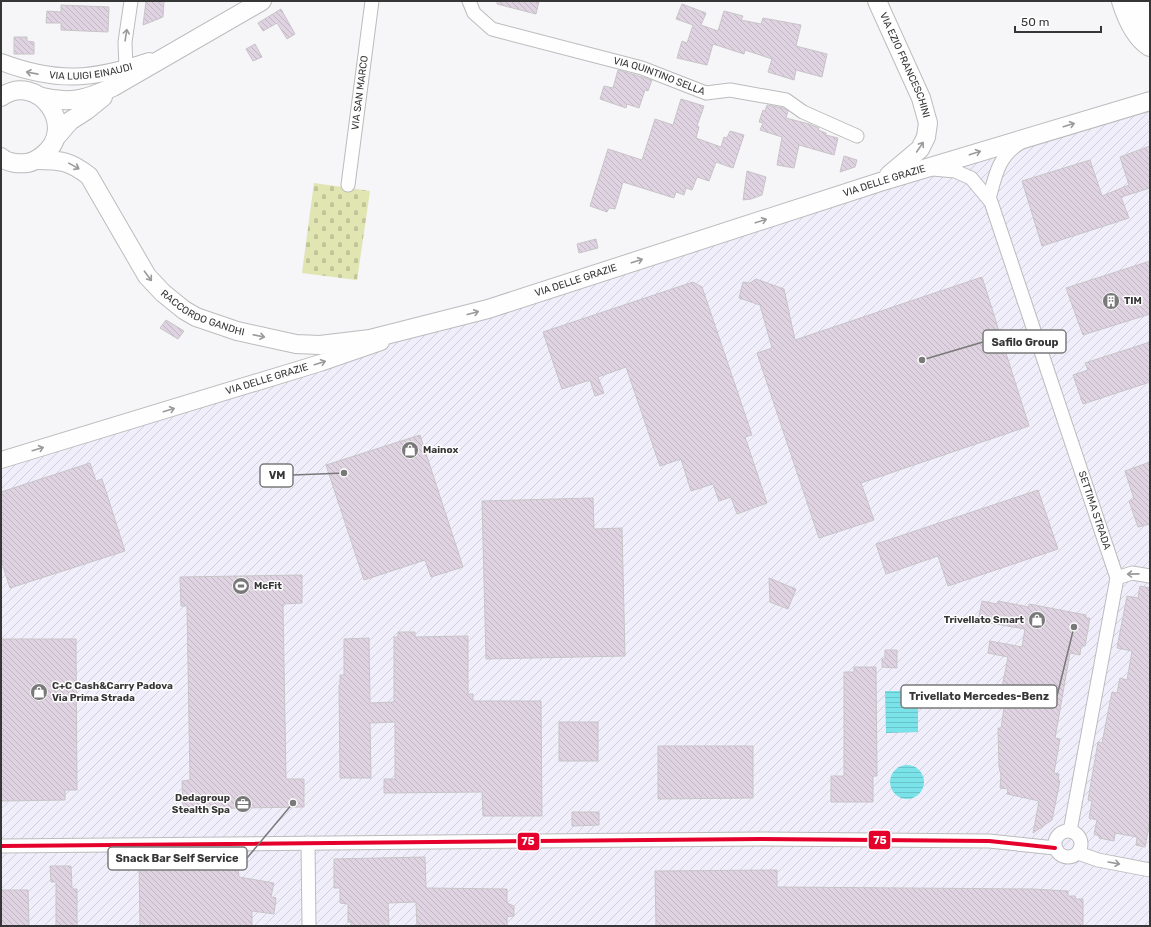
<svg xmlns="http://www.w3.org/2000/svg" width="1151" height="927" font-family="Rubik,sans-serif">
<style>
.industrial{fill:url(#industrial-furrows)}
.cemetery{fill:url(#cemetery-stones)}
.water{fill:url(#water-rules)}
.building{fill:url(#building-back-hatch);stroke:#c7c5c7}
.lines{fill:none;stroke-linecap:round;stroke-linejoin:round}
.minor-casing{stroke:#bcbbbd;stroke-width:15}
.tertiary-casing{stroke:#bcbbbd;stroke-width:18}
.secondary-casing{stroke:#bcbbbd;stroke-width:20}
.motorway-casing{stroke:#bcbbbd;stroke-width:24}
.minor{stroke:#fefefe;stroke-width:13}
.tertiary{stroke:#fefefe;stroke-width:16}
.secondary{stroke:#fefefe;stroke-width:18}
.motorway{stroke:#fefefe;stroke-width:22}
.bus-1-casing{stroke:#fff;stroke-width:7}
.bus-1{stroke:#e4002b;stroke-width:4}
.oneway{stroke:#9a9a9a}
.labels{text-anchor:middle;dominant-baseline:central;stroke-width:3;stroke-linejoin:round;paint-order:stroke}
.street-label{font-size:10px;fill:#373637;stroke:#fff}
.poi-label{font-size:10px;font-weight:bold;fill:#373637;stroke:#fff;text-anchor:start}
.leader{fill:none;stroke:#7a797a;stroke-width:1.5}
.callout-dot{fill:#7a797a;stroke:#fff;stroke-width:1.5}
.callout{fill:#fff;stroke:#7a797a;stroke-width:1.5}
.callout-label{font-size:11px;text-anchor:middle;font-weight:bold;fill:#373637}
.line-badge{stroke:#fff;stroke-width:1.5}
.badge-label{font-size:11px;text-anchor:middle;font-weight:bold;fill:#fff}
</style>
<defs>
<pattern id="industrial-furrows" width="10" height="10" patternUnits="userSpaceOnUse"><rect width="10" height="10" fill="#f1eefb"/><path d="M-1 1l2-2M0 10L10 0M9 11l2-2" fill="none" stroke="#cfcdd8"/></pattern>
<pattern id="cemetery-stones" width="16" height="16" patternUnits="userSpaceOnUse"><rect width="16" height="16" fill="#e0e5b1"/><path d="M2 7V4a2 2 0 0 1 4 0v3zM10 15v-3a2 2 0 0 1 4 0v3z" fill="#c1c599"/></pattern>
<pattern id="water-rules" width="6" height="5" patternUnits="userSpaceOnUse"><rect width="6" height="5" fill="#7ae3ea"/><path d="M0 2.5h6" fill="none" stroke="#6ac3c9"/></pattern>
<pattern id="building-back-hatch" width="6" height="6" patternUnits="userSpaceOnUse"><rect width="6" height="6" fill="#dfd2e1"/><path d="M-1 5l2 2M0 0l6 6M5-1l2 2" fill="none" stroke="#c0b5c2"/></pattern>
</defs>
<rect width="100%" height="100%" fill="#f6f5f7"/>
<!-- industrial -->
<polygon class="industrial" points="1150,109 1150,926 1,926 1,465 907,180"/>
<!-- cemetery -->
<polygon class="cemetery" points="314,183 370,191 357,280 302,273"/>
<!-- water -->
<g class="water">
<polygon points="885,691 918,691 918,732 886,733"/>
<circle cx="907" cy="782" r="17"/>
</g>
<!-- building -->
<g class="building">
<polygon points="146,1 164,1 163,17 143,25"/>
<polygon points="497,1 539,1 536,14 497,4"/>
<polygon points="682,4 706,13 701,25 718,31 724,11 743,16 741,20 761,24 763,18 801,25 796,46 827,54 822,77 796,70 794,80 768,72 772,59 745,50 744,54 713,44 707,65 677,58 682,41 687,43 693,25 676,19"/>
<polygon points="61,5 109,7 108,32 61,30 61,23 46,23 47,11 61,12"/>
<polygon points="281,9 295,34 287,39 277,23 263,31 258,23"/>
<polygon points="14,37 27,37 27,41 34,42 34,54 14,54"/>
<polygon points="255,44 262,57 253,61 246,49"/>
<polygon points="618,70 652,80 648,91 645,90 639,108 627,104 626,108 600,99 604,86 613,88"/>
<polygon points="681,99 704,106 697,126 699,127 696,138 721,147 724,137 727,138 730,131 744,135 733,168 716,162 709,181 697,177 692,190 686,188 684,195 676,192 674,198 623,182 615,209 609,208 607,212 590,206 608,149 642,160 655,119 673,125"/>
<polygon points="767,105 783,108 788,111 786,118 809,124 819,128 818,130 826,133 826,135 838,138 834,155 799,145 794,168 777,165 782,137 760,130 763,123 759,122 763,110 765,111"/>
<polygon points="1150,146 1150,188 1121,197 1129,218 1042,246 1022,181 1090,160 1102,196 1129,185 1120,157"/>
<polygon points="844,156 857,160 855,167 840,172"/>
<polygon points="747,171 766,177 762,195 751,199 743,200"/>
<polygon points="596,239 598,248 579,253 577,244"/>
<polygon points="1150,261 1150,314 1083,335 1066,288"/>
<polygon points="982,277 1029,426 861,483 874,520 819,538 757,353 772,348 760,305 739,298 743,282 750,283 756,279 784,289 795,340"/>
<polygon points="693,282 702,287 752,435 745,437 767,503 737,514 731,497 719,501 713,484 691,491 681,459 660,466 626,367 598,377 604,393 595,396 590,380 562,389 543,332"/>
<polygon points="166,320 184,331 178,339 160,328"/>
<polygon points="1150,342 1150,382 1083,404 1073,375 1088,370 1085,363"/>
<polygon points="420,435 463,567 431,577 425,560 364,580 326,465"/>
<polygon points="1150,462 1150,524 1138,527 1129,501 1134,499 1125,471"/>
<polygon points="90,463 96,481 102,479 125,551 10,588 1,560 1,492"/>
<polygon points="1038,490 1058,549 948,586 938,556 886,574 876,544"/>
<polygon points="593,498 594,529 622,528 625,656 486,659 482,501"/>
<polygon points="302,575 302,603 283,604 286,779 304,779 304,807 183,809 182,781 190,780 187,606 181,606 180,577"/>
<polygon points="769,578 796,589 788,609 770,602"/>
<polygon points="1140,586 1150,588 1150,821 1145,847 1136,845 1137,837 1115,833 1114,841 1099,838 1099,836 1094,834 1097,820 1089,818 1092,801 1088,800 1098,742 1102,743 1112,692 1117,693 1120,678 1127,680 1132,651 1117,648 1127,596 1138,598"/>
<polygon points="982,601 997,604 998,601 1029,607 1029,604 1086,615 1086,618 1090,618 1085,646 1081,646 1080,655 1070,653 1055,738 1060,739 1054,773 1059,774 1058,781 1060,781 1052,820 1033,833 1039,801 1007,794 1008,789 1000,788 1001,775 999,767 998,728 1001,728 1007,688 1002,687 1008,657 988,653 990,641 1022,647 1025,629 978,621"/>
<polygon points="398,632 415,632 415,637 468,636 468,694 473,694 473,701 541,701 542,816 483,816 482,792 384,793 384,779 395,779 395,722 370,723 371,778 340,778 339,685 340,685 340,675 344,675 344,639 369,638 370,703 394,702 394,637 398,637"/>
<polygon points="1,639 76,639 77,790 65,790 65,800 1,801"/>
<polygon points="885,650 897,650 897,668 882,667 882,659 885,659"/>
<polygon points="854,667 876,667 877,776 873,776 873,802 831,802 831,776 844,776 844,672 854,672"/>
<rect x="559" y="722" width="39" height="39"/>
<polygon points="658,746 753,746 753,798 658,799"/>
<polygon points="572,812 599,812 599,825 572,826"/>
<polygon points="425,857 426,888 507,889 507,903 514,906 514,916 507,917 507,926 417,926 416,902 388,903 389,926 351,926 351,922 348,922 348,904 340,903 340,888 334,888 334,859"/>
<polygon points="212,860 212,866 238,865 239,877 274,883 271,897 276,898 274,914 252,911 252,926 140,926 139,861"/>
<polygon points="50,866 71,866 72,889 77,889 77,926 56,926 56,882 51,882"/>
<polygon points="777,870 777,887 1033,889 1068,891 1068,896 1075,896 1076,899 1083,899 1083,926 656,926 655,871"/>
<polygon points="1,890 28,890 29,926 1,926"/>
</g>
<g class="lines">
<!-- minor casing -->
<g class="minor-casing">
<g id="minor">
<path id="s1" d="M469,1L474,13L492,29L642,68L706,93L730,90L786,100L803,112L857,136"/>
<polyline points="126,69 125,42 131,1"/>
<path id="s2" d="M933,169L955,171L971,178L991,202L1117,578L1070,831"/>
<path id="s3" d="M348,185L372,1"/>
<path d="M989,199C995,177 998,156 1020,143"/>
<polyline points="1117,578 1132,573 1150,576"/>
<circle cx="1068" cy="844" r="13"/>
<polyline points="308,843 309,926"/>
<polyline points="1,846 761,839 989,841 1055,848"/>
<polyline points="1078,853 1098,860 1150,870"/>
</g>
</g>
<!-- tertiary casing -->
<g class="tertiary-casing">
<g id="tertiary">
<path id="s4" d="M1,62C57,83 93,80 149,61"/>
<path id="s5" d="M1,460L320,363L381,342"/>
</g>
</g>
<!-- secondary casing -->
<g class="secondary-casing">
<g id="secondary">
<path id="s6" d="M877,1L921,98L928,123L926,137L920,149L889,175"/>
<path d="M1,97C38,71 79,127 43,155C38,159 34,162 27,163C19,164 7,163 1,157"/>
<path d="M42,97C71,104 87,99 113,87L262,1"/>
<polyline points="57,136 70,121 87,110 103,97"/>
<path id="s7" d="M37,160C61,160 70,161 89,176L147,276L163,293L184,310L196,317L237,331L296,344L320,345L370,339L488,309L880,182L1150,101"/>
</g>
</g>
<!-- motorway casing -->
<g class="motorway-casing">
<g id="motorway">
<path d="M1123,1C1128,17 1136,36 1150,45"/>
<polyline points="1140,1 1150,22"/>
</g>
</g>
<!-- minor -->
<use href="#minor" class="minor"/>
<!-- tertiary -->
<use href="#tertiary" class="tertiary"/>
<!-- secondary -->
<use href="#secondary" class="secondary"/>
<!-- motorway -->
<use href="#motorway" class="motorway"/>
<!-- bus-1 casing -->
<g class="bus-1-casing">
<polyline id="bus-1" points="1,846 761,839 989,841 1055,848"/>
</g>
<!-- bus-1 -->
<use href="#bus-1" class="bus-1"/>
</g>
<!-- one-way arrows -->
<defs><path id="oneway-shaft" d="M-6 0H5M1.5-3L5.5 0L1.5 3" fill="none" stroke-width="1.6" stroke-linecap="round" stroke-linejoin="round"/></defs>
<g class="oneway">
<use href="#oneway-shaft" transform="translate(126 35) rotate(-81)"/>
<use href="#oneway-shaft" transform="translate(32 73) rotate(-169)"/>
<use href="#oneway-shaft" transform="translate(1069 125) rotate(-17)"/>
<use href="#oneway-shaft" transform="translate(920 147) rotate(-56)"/>
<use href="#oneway-shaft" transform="translate(975 153) rotate(-18)"/>
<use href="#oneway-shaft" transform="translate(74 166) rotate(29)"/>
<use href="#oneway-shaft" transform="translate(761 221) rotate(-18)"/>
<use href="#oneway-shaft" transform="translate(637 261) rotate(-18)"/>
<use href="#oneway-shaft" transform="translate(148 276) rotate(53)"/>
<use href="#oneway-shaft" transform="translate(473 313) rotate(-15)"/>
<use href="#oneway-shaft" transform="translate(259 336) rotate(12)"/>
<use href="#oneway-shaft" transform="translate(320 363) rotate(-18)"/>
<use href="#oneway-shaft" transform="translate(169 410) rotate(-17)"/>
<use href="#oneway-shaft" transform="translate(38 449) rotate(-17)"/>
<use href="#oneway-shaft" transform="translate(1133 574) rotate(179)"/>
<use href="#oneway-shaft" transform="translate(1114 863) rotate(10)"/>
</g>
<!-- icons -->
<defs>
<g id="building-disc" transform="scale(0.9)"><circle r="9.5" fill="#7a797a" stroke="#fff"/><path d="M-4-6H4V6H1V3H-1V6H-4ZM-2.5-4.3h1.7v1.8h-1.7ZM.8-4.3h1.7v1.8H.8ZM-2.5-1h1.7V.8h-1.7ZM.8-1h1.7V.8H.8Z" fill="#fff"/></g>
<g id="shop-disc" transform="scale(0.9)"><circle r="9.5" fill="#7a797a" stroke="#fff"/><path d="M-5-2.5h2.3a2.7 3.5 0 0 1 5.4 0H5L5.5 6h-11ZM-1.5-2.5h3a1.5 2.3 0 0 0-3 0Z" fill="#fff"/></g>
<g id="stadium-disc" transform="scale(0.9)"><circle r="9.5" fill="#7a797a" stroke="#fff"/><path d="M0-5a6.5 5 0 1 0 0 10a6.5 5 0 1 0 0-10ZM-3.5-1.8h7v3.6h-7Z" fill="#fff"/></g>
<g id="office-disc" transform="scale(0.9)"><circle r="9.5" fill="#7a797a" stroke="#fff"/><path d="M-6-3h4V-5.5h4V-3h4V5H-6ZM-1-4.5V-3h2v-1.5ZM-6 0V1H6V0Z" fill="#fff"/></g>
</defs>
<g fill-rule="evenodd">
<use href="#building-disc" x="1111" y="301"/>
<use href="#shop-disc" x="410" y="450"/>
<use href="#stadium-disc" x="241" y="586"/>
<use href="#shop-disc" x="1037" y="620"/>
<use href="#shop-disc" x="39" y="692"/>
<use href="#office-disc" x="243" y="804"/>
</g>
<g class="labels">
<!-- street labels -->
<g class="street-label">
<text stroke="none"><textPath href="#s6" startOffset="70">VIA EZIO FRANCESCHINI</textPath></text>
<text stroke="none"><textPath href="#s4" startOffset="92">VIA LUIGI EINAUDI</textPath></text>
<text stroke="none"><textPath href="#s1" startOffset="211">VIA QUINTINO SELLA</textPath></text>
<text stroke="none"><textPath href="#s3" startOffset="93">VIA SAN MARCO</textPath></text>
<text stroke="none"><textPath href="#s7" startOffset="952">VIA DELLE GRAZIE</textPath></text>
<text stroke="none"><textPath href="#s7" startOffset="628">VIA DELLE GRAZIE</textPath></text>
<text stroke="none"><textPath href="#s7" startOffset="240">RACCORDO GANDHI</textPath></text>
<text stroke="none"><textPath href="#s5" startOffset="278">VIA DELLE GRAZIE</textPath></text>
<text stroke="none"><textPath href="#s2" startOffset="396">SETTIMA STRADA</textPath></text>
</g>
<!-- poi labels -->
<g class="poi-label">
<text x="1124" y="301">TIM</text>
<text x="423" y="450">Mainox</text>
<text x="254" y="586">McFit</text>
<text x="1024" y="620" text-anchor="end">Trivellato Smart</text>
<text x="52" y="686">C+C Cash&amp;Carry Padova<tspan x="52" dy="12">Via Prima Strada</tspan></text>
<text x="230" y="798" text-anchor="end">Dedagroup<tspan x="230" dy="12">Stealth Spa</tspan></text>
</g>
</g>
<!-- callouts -->
<path class="leader" d="M922 360L983 342M344 473L293 475M1074 627L1057 696M293 803L247 858"/>
<g class="callout-dot">
<circle cx="922" cy="360" r="4"/>
<circle cx="344" cy="473" r="4"/>
<circle cx="1074" cy="627" r="4"/>
<circle cx="293" cy="803" r="4"/>
</g>
<g class="callout">
<rect x="983" y="330" width="83" height="23" rx="4"/>
<rect x="260" y="464" width="33" height="23" rx="4"/>
<rect x="901" y="685" width="156" height="23" rx="4"/>
<rect x="108" y="847" width="139" height="23" rx="4"/>
</g>
<g class="callout-label">
<text x="1025" y="346">Safilo Group</text>
<text x="277" y="479">VM</text>
<text x="979" y="700">Trivellato Mercedes-Benz</text>
<text x="177" y="862">Snack Bar Self Service</text>
</g>
<g class="line-badge">
<rect x="868" y="830" width="23" height="20" rx="4" fill="#e4002b"/>
<rect x="517" y="832" width="23" height="19" rx="4" fill="#e4002b"/>
</g>
<g class="badge-label">
<text x="880" y="844">75</text>
<text x="528" y="845">75</text>
</g>
<!-- border -->
<rect width="1151" height="927" fill="none" stroke="#373637" stroke-width="4"/>
<!-- scale -->
<path d="M1015 26v6h86v-6" fill="none" stroke="#373637" stroke-width="2"/>
<text x="1021" y="26" font-size="12" fill="#373637" stroke="#ffffff" stroke-width="3" paint-order="stroke">50 m</text>
</svg>
